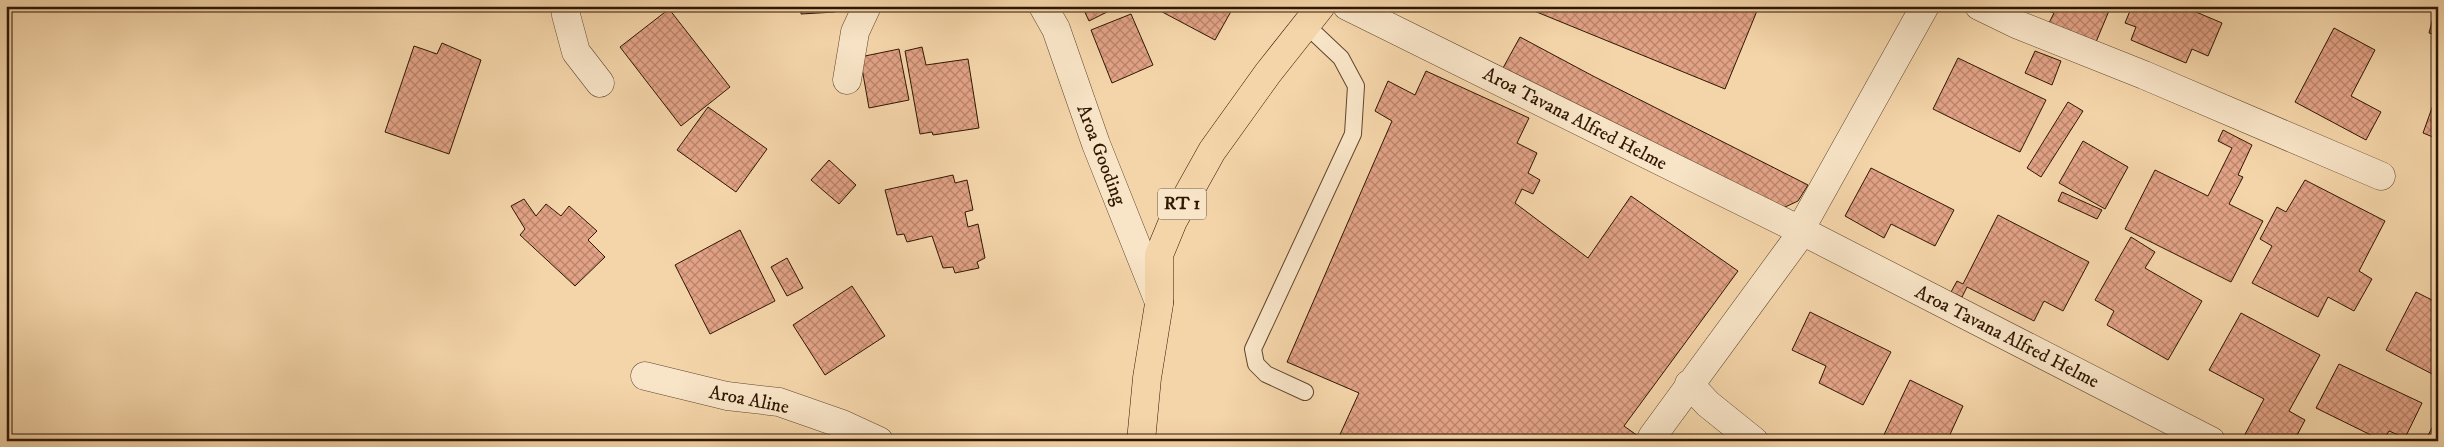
<svg xmlns="http://www.w3.org/2000/svg" width="2444" height="447" font-family="'IM FELL DW Pica',serif">
<style>
.building{fill:url(#building-cross-hatch);stroke:#2f1702}
.lines{fill:none;stroke-linecap:round;stroke-linejoin:round}
.lane-casing{stroke:#60462c;stroke-width:18}
.street-casing{stroke:#60462c;stroke-width:29}
.primary-casing{stroke:#2f1702;stroke-width:29}
.lane{stroke:#f8e4c7;stroke-width:16}
.street{stroke:#f8e4c7;stroke-width:28}
.primary{stroke:#f4d5a9;stroke-width:28}
.labels{text-anchor:middle;dominant-baseline:central;stroke-width:4.5;stroke-linejoin:round;paint-order:stroke}
.shield{fill:#f8e4c7;stroke:#6b543d;stroke-width:1}
.shield-label{font-size:18px;font-weight:bold;fill:#2f1702}
.street-label{font-size:19px;fill:#2f1702;stroke:#f8e4c7}
</style>
<defs>
<pattern id="building-cross-hatch" width="8" height="8" patternUnits="userSpaceOnUse" patternTransform="scale(1.25)"><rect width="8" height="8" fill="#e2a286"/><path d="M0 0l8 8M0 8l8-8" fill="none" stroke="#b8836b"/></pattern>
</defs>
<rect width="100%" height="100%" fill="#f4d5a9"/>
<filter id="stains"><feTurbulence type="fractalNoise" baseFrequency=".004" numOctaves="4"/><feColorMatrix values="0 0 0 0 .2 0 0 0 0 .09 0 0 0 0 .02 0 0 0 .5 -.17"/></filter>
<radialGradient id="worn" r=".72"><stop offset=".6" stop-color="#630" stop-opacity="0"/><stop offset="1" stop-color="#630" stop-opacity=".3"/></radialGradient>
<!-- building -->
<g class="building">
<polygon points="801,6 835,6 835,12 801,14"/>
<polygon points="1082,6 1109,6 1111,10 1089,21"/>
<polygon points="1151,6 1234,6 1215,40"/>
<polygon points="1522,6 1759,6 1725,89"/>
<polygon points="2035,6 2111,6 2096,42 2049,23 2054,13"/>
<polygon points="2132,6 2182,6 2222,23 2208,56 2192,49 2186,63 2131,40 2136,27 2125,23"/>
<polygon points="2436,6 2438,6 2438,35 2429,33"/>
<polygon points="669,9 730,87 681,126 620,47"/>
<polygon points="1131,14 1153,65 1112,83 1091,30"/>
<polygon points="2334,28 2375,50 2351,96 2381,112 2366,140 2295,102"/>
<polygon points="1520,37 1593,76 1808,185 1798,201 1783,208 1503,68"/>
<polygon points="442,43 481,60 449,154 385,132 414,46 437,54"/>
<polygon points="922,47 926,65 968,59 979,128 933,135 932,132 920,134 905,51"/>
<polygon points="899,49 909,100 869,108 860,57"/>
<polygon points="2035,51 2061,61 2052,85 2025,73"/>
<polygon points="1958,58 2046,100 2020,152 1933,109"/>
<polygon points="1426,71 1529,118 1517,143 1537,153 1528,173 1540,180 1533,194 1522,189 1515,203 1588,258 1631,196 1738,271 1624,426 1638,436 1634,441 1337,441 1359,393 1287,362 1392,121 1375,111 1388,81 1415,95"/>
<polygon points="2438,91 2438,139 2423,133"/>
<polygon points="2068,102 2083,111 2041,177 2027,168"/>
<polygon points="708,107 767,149 736,192 677,150"/>
<polygon points="2223,130 2252,145 2238,175 2243,177 2229,204 2263,221 2231,282 2125,229 2155,170 2208,196 2232,148 2218,141"/>
<polygon points="2083,141 2128,167 2105,209 2059,183"/>
<polygon points="829,160 856,185 839,204 811,180"/>
<polygon points="1871,168 1954,210 1935,246 1891,224 1884,238 1845,216"/>
<polygon points="953,175 955,183 967,180 973,210 965,212 968,227 978,224 985,258 977,262 979,268 955,273 953,267 943,268 932,236 907,242 904,234 897,235 885,190"/>
<polygon points="2305,180 2385,221 2359,271 2372,279 2354,311 2328,297 2318,317 2252,283 2272,246 2260,239 2277,207 2286,212"/>
<polygon points="2062,192 2102,210 2097,219 2058,201"/>
<polygon points="524,199 536,216 546,204 561,216 569,206 597,231 588,240 605,257 575,286 520,235 525,229 511,206"/>
<polygon points="1998,215 2089,262 2063,311 2044,301 2034,321 1967,287 1962,297 1951,292 1957,281 1963,284"/>
<polygon points="740,230 775,301 710,334 675,265"/>
<polygon points="2131,237 2155,252 2145,268 2202,301 2168,360 2107,325 2114,311 2095,300"/>
<polygon points="787,258 803,288 787,296 771,267"/>
<polygon points="852,286 885,336 825,375 793,325"/>
<polygon points="2416,292 2438,303 2438,377 2386,350"/>
<polygon points="1810,312 1891,352 1863,405 1819,383 1826,366 1792,350"/>
<polygon points="2241,313 2320,355 2289,411 2305,420 2294,441 2247,441 2243,438 2264,399 2209,370"/>
<polygon points="2339,364 2422,403 2405,438 2389,431 2383,441 2316,408"/>
<polygon points="1910,380 1963,406 1947,441 1881,441"/>
<polygon points="2434,424 2438,426 2438,441 2425,441"/>
</g>
<g class="lines">
<!-- lane casing -->
<g class="lane-casing">
<polyline id="lane" points="1305,392 1266,374 1256,364 1253,349 1353,134 1356,86 1341,58 1306,25"/>
</g>
<!-- street casing -->
<g class="street-casing">
<g id="street">
<polyline points="566,6 566,15 576,52 600,83"/>
<polyline points="1043,6 1056,29 1096,144 1159,302"/>
<polyline points="1347,6 1800,230 2211,441"/>
<polyline points="1979,6 2016,24 2144,75 2381,176"/>
<polyline points="847,80 855,32 867,6"/>
<polyline points="1800,230 1925,6"/>
<polyline points="645,376 727,396 779,402 842,424 879,441"/>
<polyline points="1689,384 1708,404 1754,441"/>
<polyline points="1652,437 1803,231"/>
</g>
</g>
<!-- primary casing -->
<g class="primary-casing">
<polyline id="primary" points="1141,441 1147,378 1159,304 1159,255 1173,221 1212,151 1268,73 1321,6"/>
</g>
<!-- lane -->
<use href="#lane" class="lane"/>
<!-- street -->
<use href="#street" class="street"/>
<!-- primary -->
<use href="#primary" class="primary"/>
</g>
<g class="labels">
<!-- shield labels -->
<rect class="shield" x="1158" y="188.5" width="48" height="31" rx="4"/>
<g class="shield-label">
<text x="1182" y="204">RT 1</text>
</g>
<!-- street labels -->
<g class="street-label">
<text transform="translate(1575 119) rotate(27)">Aroa Tavana Alfred Helme</text>
<text transform="translate(1101 155) rotate(69)">Aroa Gooding</text>
<text transform="translate(2007 337) rotate(27)">Aroa Tavana Alfred Helme</text>
<text transform="translate(749 400) rotate(11)">Aroa Aline</text>
</g>
</g>
<!-- margin -->
<rect width="2444" height="447" fill="none" stroke="#f4d5a9" stroke-width="25"/>
<rect x="8" y="8" width="2429" height="432" fill="none" stroke="#2f1702" stroke-width="2.5"/>
<rect x="12" y="12" width="2419" height="422" fill="none" stroke="#2f1702"/>
<rect width="100%" height="100%" filter="url(#stains)"/>
<rect width="100%" height="100%" fill="url(#worn)"/>
</svg>
